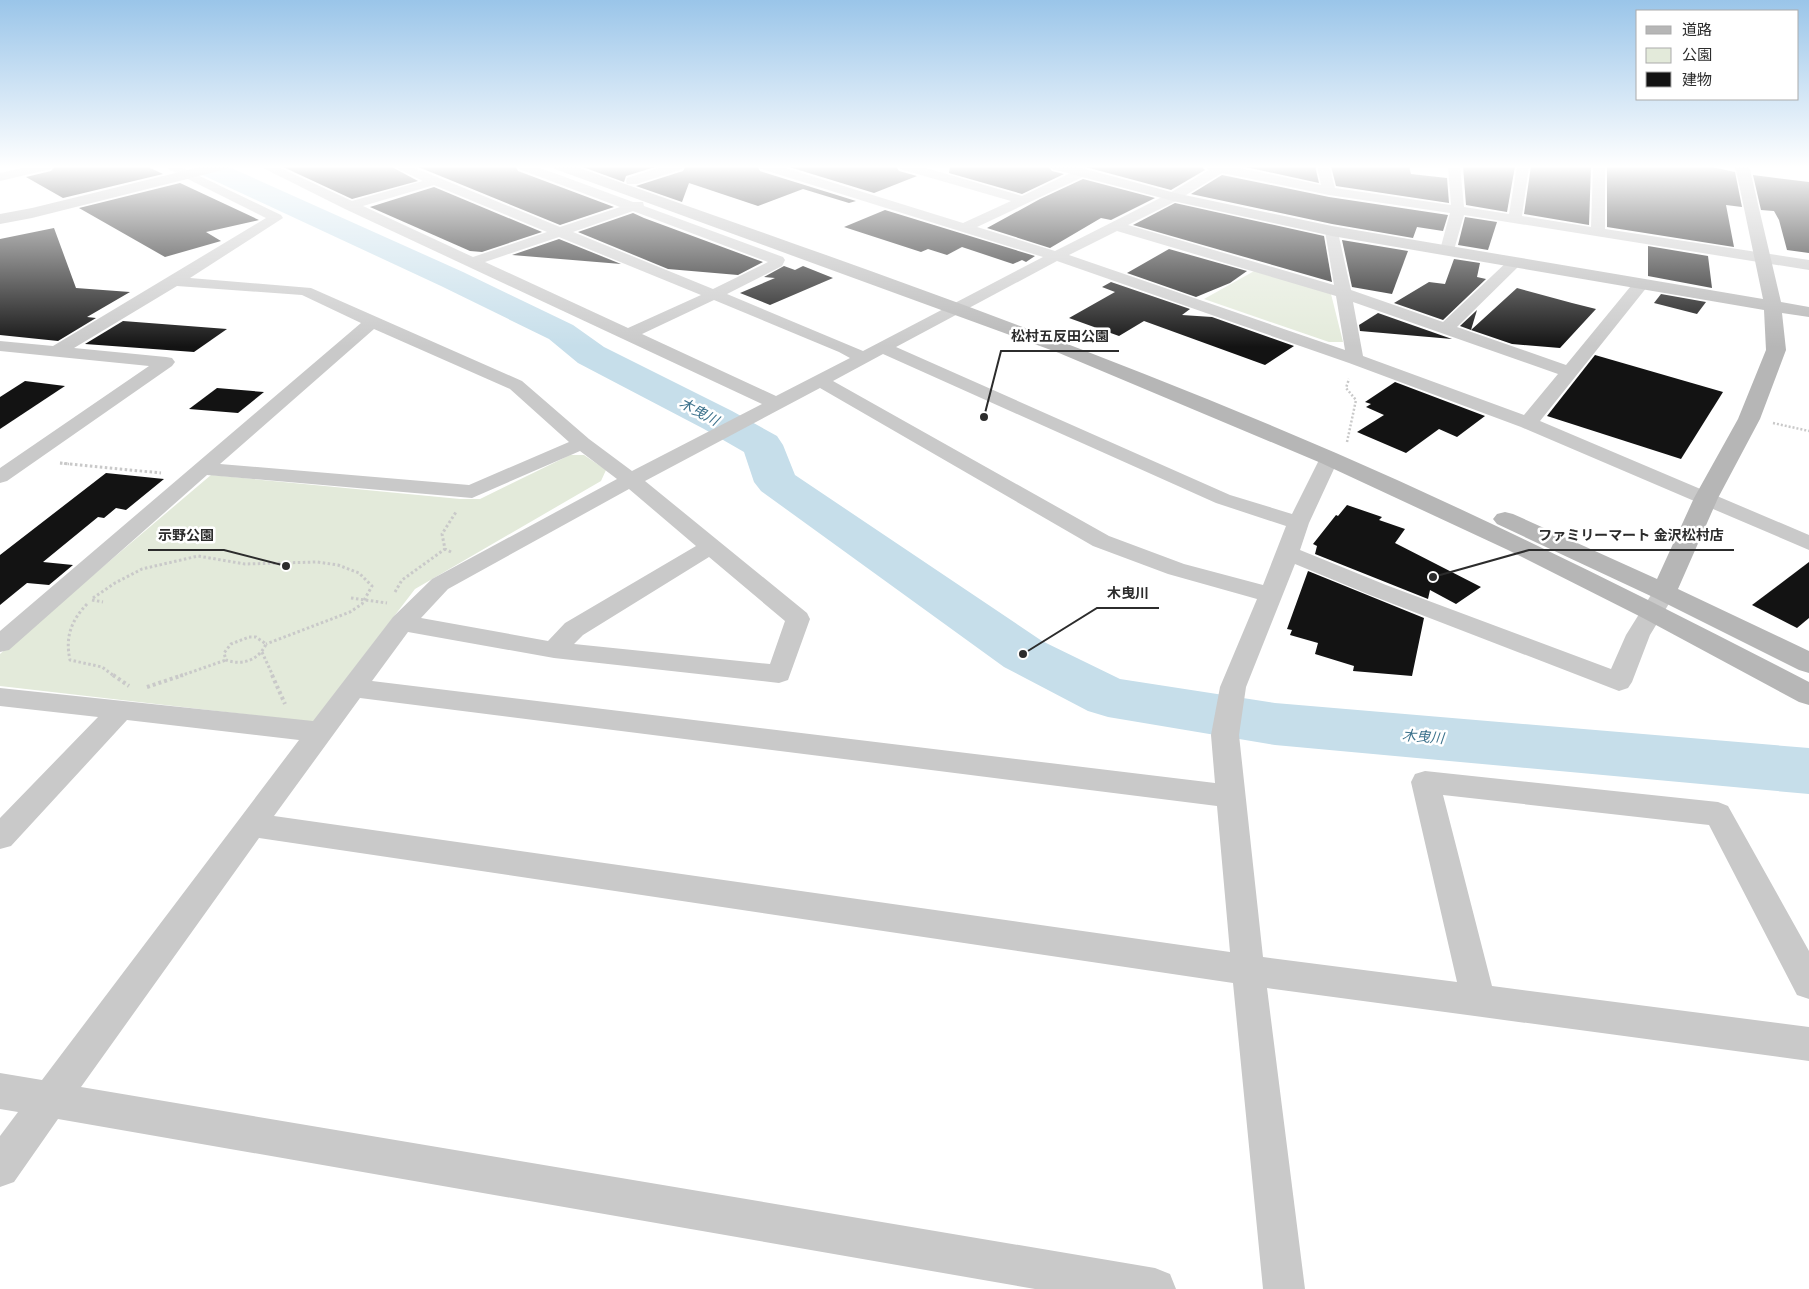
<svg xmlns="http://www.w3.org/2000/svg" width="1809" height="1289" font-family="Figtree,'Noto Sans JP',sans-serif">
<style>
.green{fill:#e3eada}
.water{fill:#c6deea}
.lines{fill:none;stroke-linecap:round;stroke-linejoin:round}
.river{fill:#c6deea;fill-rule:evenodd}
.building{fill:#131313}
.path-far2{stroke:#c9c9c9;stroke-width:2.5;stroke-dasharray:2 2;stroke-linecap:butt}
.path-far1{stroke:#c9c9c9;stroke-width:3;stroke-dasharray:2.5 2.5;stroke-linecap:butt}
.path{stroke:#c9c9c9;stroke-width:4;stroke-dasharray:3 3;stroke-linecap:butt}
.street{fill:#c9c9c9;fill-rule:evenodd}
.secondary{fill:#b6b6b6;fill-rule:evenodd}
.labels{text-anchor:middle;dominant-baseline:central;stroke-width:5;stroke-linejoin:round;paint-order:stroke}
.water-label{font-size:14px;font-style:italic;fill:#3d728c;stroke:#fff}
.leader{fill:none;stroke:#2c2c2c;stroke-width:2}
.callout-dot{fill:#2c2c2c;stroke:#fff;stroke-width:2}
.callout-label{font-size:14px;text-anchor:middle;font-weight:bold;fill:#2c2c2c;stroke:#fff;stroke-width:5;stroke-linejoin:round;paint-order:stroke}
</style>
<rect width="100%" height="100%" fill="#fff"/>
<!-- green -->
<g class="green">
<polygon points="1256,270 1331,294 1343,342 1329,342 1204,299"/>
<polygon points="570,455 584,455 606,470 601,481 415,589 313,722 0,686 0,654 211,475 460,499 480,499"/>
</g>
<!-- water -->
<polygon class="water" points="194,166 221,166 223,171 247,181 235,185"/>
<g class="lines">
<!-- river -->
<polygon class="river" points="192,166 227,166 463,272 573,325 604,347 732,411 777,436 783,445 795,475 1042,641 1120,679 1275,703 1809,748 1809,794 1275,745 1108,717 1088,711 1004,667 761,491 754,482 744,452 704,429 578,363 549,339 441,286 196,172"/>
</g>
<!-- building -->
<g class="building">
<polygon points="55,166 146,166 163,174 63,198 26,177 51,171"/>
<polygon points="281,166 390,166 418,181 352,199"/>
<polygon points="416,166 515,166 518,171 614,207 560,225"/>
<polygon points="580,166 658,166 626,176 624,182"/>
<polygon points="686,166 757,166 760,171 856,201 849,203 803,189 758,206 689,183 682,202 636,186 683,171"/>
<polygon points="786,166 896,166 899,171 917,176 874,193"/>
<polygon points="950,166 1048,166 1052,171 1064,174 1022,194 949,173"/>
<polygon points="1082,166 1201,166 1205,170 1171,190"/>
<polygon points="1241,166 1315,166 1319,183"/>
<polygon points="1331,166 1409,166 1411,174 1447,178 1449,203 1336,186"/>
<polygon points="1463,166 1515,166 1507,212 1466,205"/>
<polygon points="1531,166 1591,166 1589,225 1524,214"/>
<polygon points="1607,166 1707,166 1735,172 1742,207 1726,205 1734,247 1607,227"/>
<polygon points="1222,175 1329,197 1448,215 1443,231 1417,227 1413,238 1332,224 1191,194"/>
<polygon points="1753,175 1809,182 1809,253 1787,250 1779,220 1774,211 1761,210"/>
<polygon points="1083,179 1155,198 1111,220 1101,218 1050,248 987,228 1040,199"/>
<polygon points="180,183 259,220 206,232 221,241 165,257 79,208"/>
<polygon points="434,187 542,232 482,252 470,251 370,207"/>
<polygon points="1175,203 1324,236 1332,282 1133,225"/>
<polygon points="885,210 1035,256 1026,262 1022,260 1013,264 962,247 947,255 928,249 921,252 844,227"/>
<polygon points="633,213 644,218 763,262 738,275 668,269 578,232"/>
<polygon points="1465,217 1497,222 1488,250 1458,245"/>
<polygon points="54,228 76,288 130,292 87,317 96,318 58,341 0,335 0,239"/>
<polygon points="559,239 621,264 512,255"/>
<polygon points="1342,240 1408,251 1392,294 1352,287"/>
<polygon points="1648,246 1708,256 1712,288 1648,276"/>
<polygon points="1169,249 1247,271 1230,283 1196,297 1127,273"/>
<polygon points="1454,259 1480,263 1477,277 1486,279 1443,320 1394,303 1429,282 1445,284"/>
<polygon points="784,266 795,270 803,266 833,278 770,305 740,293 775,278 764,277"/>
<polygon points="1111,282 1190,309 1182,315 1212,317 1294,346 1265,365 1144,321 1119,336 1069,318 1115,292 1102,287"/>
<polygon points="1517,288 1572,303 1596,309 1560,348 1512,344 1471,330"/>
<polygon points="1661,294 1706,302 1697,314 1654,303"/>
<polygon points="1477,310 1471,330 1460,326"/>
<polygon points="1378,313 1452,339 1360,331 1359,325"/>
<polygon points="123,321 227,329 194,352 85,344"/>
<polygon points="1595,355 1723,392 1681,459 1547,416"/>
<polygon points="25,381 65,386 0,429 0,397"/>
<polygon points="1395,382 1485,416 1457,437 1439,429 1406,453 1357,432 1384,415 1366,407 1371,404 1365,402"/>
<polygon points="217,388 264,392 238,413 189,409"/>
<polygon points="106,473 164,479 126,510 116,508 104,518 98,517 43,562 73,565 49,585 27,583 0,605 0,555"/>
<polygon points="1347,505 1382,517 1379,520 1405,529 1395,543 1481,587 1456,604 1430,590 1428,599 1315,554 1317,546 1313,544 1336,515 1338,516"/>
<polygon points="1809,562 1809,618 1797,628 1752,605"/>
<polygon points="1308,571 1424,618 1412,676 1353,671 1354,666 1315,654 1318,643 1290,635 1292,630 1287,629"/>
</g>
<g class="lines">
<!-- path-far2 -->
<g class="path-far2">
<polyline points="1773,423 1809,431"/>
<polyline points="1347,442 1356,400 1346,388 1349,379"/>
<polyline points="60,463 69,464"/>
</g>
<!-- path-far1 -->
<g class="path-far1">
<polyline points="60,463 161,473"/>
<polyline points="451,552 445,549 442,534 456,512"/>
<polyline points="395,592 402,580 445,549"/>
<polyline points="93,598 115,583 142,569 198,556 245,564 317,562 338,565 359,573 372,586 362,604 350,612 266,644"/>
<polyline points="351,598 387,603"/>
<polyline points="92,600 103,602"/>
<path d="M87,604C71,621 65,637 70,660L102,667L114,676"/>
<path d="M249,637H256L266,644C259,660 242,666 226,660L224,653L231,644Z"/>
<polyline points="262,652 273,676"/>
<polyline points="180,676 226,660"/>
</g>
<!-- path -->
<g class="path">
<polyline points="113,675 129,686"/>
<polyline points="272,675 285,704"/>
<polyline points="147,687 183,675"/>
</g>
<!-- street -->
<g class="street">
<polygon points="30,166 53,166 51,169 0,181 0,173"/>
<path d="M162,166H179L281,215L283,218L190,278L311,288L522,381L589,439L632,471L762,404L345,209L259,166H276L352,201L423,181L392,166H410L560,227L620,207L519,169L517,166H535L633,202H643L644,206L783,257L785,260L782,266L727,294L863,351L1043,257L761,169L759,166H779L963,223L1011,201L900,169L898,166H919L1022,196L1077,170H1085L1087,173L1085,176L977,227L1055,251L1168,194L1209,170L1203,166H1230L1321,185L1317,166H1329L1335,188L1451,205L1448,166H1460L1464,207L1509,214L1517,166H1529L1522,216L1591,227L1593,166H1605V229L1809,260V270L1464,215L1454,250L1452,253H1442L1440,250L1450,213L1329,195L1222,173L1178,200L1128,225L1334,285L1325,231L1327,228H1337L1351,290L1443,322L1510,259H1520L1522,262L1520,265L1457,327L1566,365L1635,281H1647L1649,284L1647,287L1540,421L1809,535V550L1521,427L1349,363L1057,261L896,347L1230,495L1292,514L1322,454L1329,452L1336,454L1339,458L1309,523L1300,550L1386,585L1611,669L1626,635L1656,587L1664,585L1672,587L1676,592L1650,635L1632,682L1628,688L1619,691L1370,595L1295,564L1246,687L1239,735L1263,957L1457,982L1411,782L1415,774L1425,771L1718,802L1728,806L1809,951V999L1797,995L1709,825L1443,795L1492,986L1809,1027V1061L1267,988L1305,1289H1263L1233,983L259,838L81,1087L1155,1268L1170,1274L1176,1289H1035L58,1119L14,1182L0,1187V1136L18,1112L0,1109V1073L42,1080L299,740L127,720L11,846L0,849V818L98,717L0,706V688L313,721L393,617L432,579L617,479L580,451L472,498L207,475L9,650L0,652V631L361,323L302,295L177,286L74,348L166,357L172,358L175,362L172,366L7,481L0,483V468L149,366L0,351V341L53,346L266,218ZM434,185L547,232L473,257L363,206ZM633,211L768,262L713,289L573,232ZM1117,231L1336,296L1345,350L1069,255ZM559,237L701,295L628,328L485,262ZM714,300L839,352L850,358L776,396L642,334ZM1353,302L1558,374L1524,415L1363,356ZM374,329L510,389L569,442L469,485L220,464ZM883,354L1216,503L1286,526L1263,585L1184,564L1109,536L833,381ZM820,388L1093,546L1168,574L1257,599L1220,687L1211,735L1215,783L372,681L408,632L554,658L779,683L788,680L810,619L807,613L645,481ZM629,489L696,546L565,623L548,641L421,618L448,589ZM709,557L785,621L770,664L574,644L583,635ZM360,698L1217,806L1230,952L274,816Z"/>
<polygon points="665,166 684,166 682,169 637,184 627,184 626,181 627,178"/>
</g>
<!-- secondary -->
<g class="secondary">
<polygon points="204,166 229,166 227,169 32,218 0,224 0,214 32,208"/>
<path d="M553,166H574C830,256 1087,345 1336,453C1497,523 1654,602 1809,682V705L1799,702L1643,618L1508,550L1321,463L1059,353L555,169Z"/>
<polygon points="1050,166 1074,166 1175,193 1332,226 1763,299 1736,170 1733,166 1747,166 1750,170 1781,302 1809,307 1809,317 1782,313 1786,350 1760,419 1718,498 1678,589 1809,651 1809,673 1799,670 1655,598 1497,524 1493,519 1497,514 1505,512 1513,514 1657,579 1694,498 1738,419 1766,350 1764,310 1332,236 1173,201 1052,169"/>
</g>
</g>
<!-- sky -->
<linearGradient id="sky" x2="0" y2="1"><stop stop-color="#9ac5e9"/><stop offset="0.48" stop-color="#fff"/><stop offset="1" stop-color="#fff" stop-opacity="0"/></linearGradient>
<rect width="1809" height="347" fill="url(#sky)"/>
<g class="labels">
<!-- water labels -->
<g class="water-label">
<text transform="translate(699 412) rotate(28)">木曳川</text>
<text transform="translate(1423 737) rotate(5)">木曳川</text>
</g>
</g>
<!-- callouts -->
<path class="leader" d="M984 417L1001 351H1119M1433 577L1529 550H1734M286 566L224 550H148M1023 654L1097 608H1159"/>
<g class="callout-dot">
<circle cx="984" cy="417" r="5"/>
<circle cx="1433" cy="577" r="5"/>
<circle cx="286" cy="566" r="5"/>
<circle cx="1023" cy="654" r="5"/>
</g>
<g class="callout-label">
<text x="1060" y="341">松村五反田公園</text>
<text x="1631" y="540">ファミリーマート 金沢松村店</text>
<text x="186" y="540">示野公園</text>
<text x="1128" y="598">木曳川</text>
</g>
<!-- legend -->
<rect x="1636" y="10" width="162" height="90" fill="#ffffff" stroke="#ababab"/>
<rect x="1646" y="26" width="25" height="8" fill="#b6b6b6" stroke="#ababab"/>
<text x="1682" y="35" font-size="15" fill="#2c2c2c">道路</text>
<rect x="1646" y="48" width="25" height="15" fill="#e3eada" stroke="#ababab"/>
<text x="1682" y="60" font-size="15" fill="#2c2c2c">公園</text>
<rect x="1646" y="72" width="25" height="15" fill="#131313" stroke="#ababab"/>
<text x="1682" y="85" font-size="15" fill="#2c2c2c">建物</text>
</svg>
